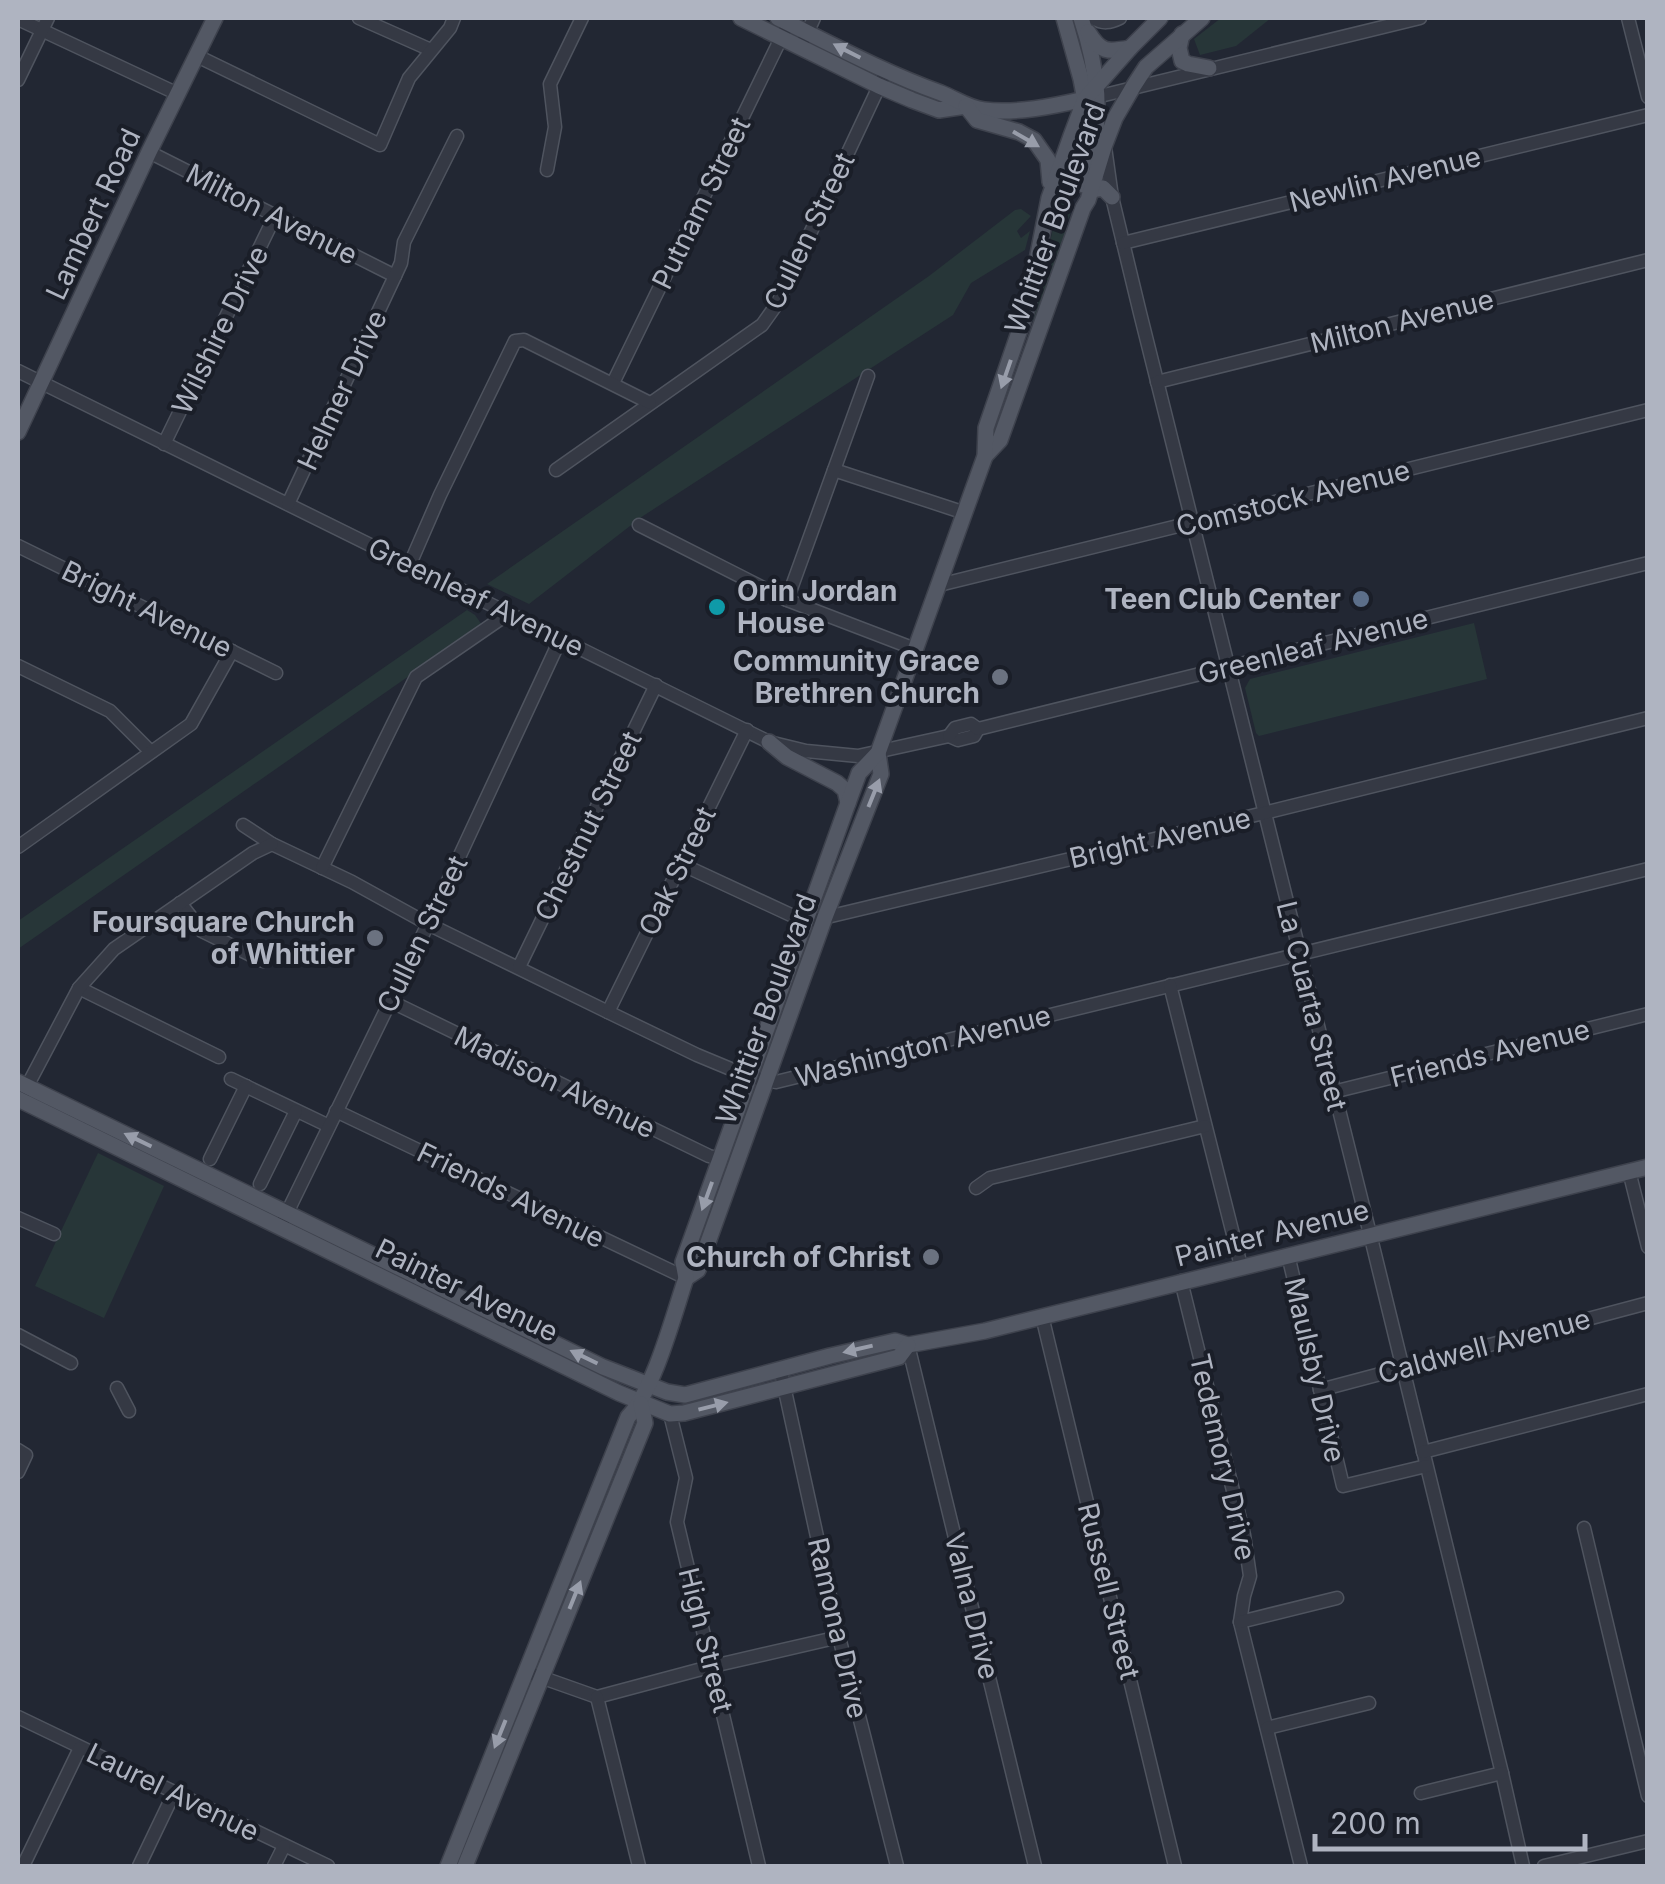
<svg xmlns="http://www.w3.org/2000/svg" width="1665" height="1884" font-family="Inter,sans-serif">
<style>
.green{fill:#273638}
.lines{fill:none;stroke-linecap:round;stroke-linejoin:round}
.minor-casing{stroke:#4f545f;stroke-width:15}
.major-casing{stroke:#3e424d;stroke-width:18}
.minor{stroke:#353944;stroke-width:12}
.major{stroke:#535864;stroke-width:15}
.oneway{fill:#989daa}
.service-dot{fill:#5c6f8a;stroke:#1a1e28;stroke-width:4}
.culture-dot{fill:#0f9aa8;stroke:#1a1e28;stroke-width:4}
.worship-dot{fill:#6b7280;stroke:#1a1e28;stroke-width:4}
.labels{text-anchor:middle;dominant-baseline:central;stroke-width:8;stroke-linejoin:round;paint-order:stroke}
.street-label{font-size:28px;fill:#afb4c1;stroke:#1a1e28}
.poi-label{font-size:28px;font-weight:bold;fill:#afb4c1;stroke:#1a1e28;text-anchor:end}
</style>
<rect width="100%" height="100%" fill="#222733"/>
<!-- green -->
<g class="green">
<polygon points="1221,18 1271,18 1236,46 1200,55 1194,39"/>
<polygon points="1085,135 1071,211 1059,254 1031,330 1062,187"/>
<polygon points="1021,209 1031,216 1017,231 1021,238 1030,231 1025,250 971,283 953,315 643,516 529,604 487,584 929,276 1015,210"/>
<polygon points="467,610 475,615 482,625 18,949 18,921"/>
<polygon points="1474,623 1487,679 1259,736 1256,733 1245,688 1250,679"/>
<polygon points="98,1153 164,1186 104,1318 35,1286"/>
</g>
<g class="lines">
<!-- minor casing -->
<g class="minor-casing">
<g id="minor">
<polyline points="359,18 431,50"/>
<path d="M1093,18C1103,24 1110,23 1120,18"/>
<polyline points="1628,18 1648,97"/>
<polyline points="18,19 178,94"/>
<polyline points="801,46 814,18"/>
<polyline points="197,56 380,145 409,78 450,28 454,18"/>
<polyline points="18,80 48,18"/>
<polyline points="1092,98 1420,18"/>
<polyline points="1105,147 1112,197 1140,313 1370,1234 1502,1773 1523,1866"/>
<polyline points="149,152 395,276"/>
<polyline points="547,170 555,127 550,84 582,18"/>
<polyline points="1123,243 1648,115"/>
<polyline points="18,371 769,742 806,751 858,756 949,736 958,740 974,736 978,729"/>
<polyline points="1157,382 1648,260"/>
<polyline points="613,383 785,30"/>
<polyline points="164,444 275,216"/>
<polyline points="556,470 762,325 777,304 883,78"/>
<polyline points="834,470 965,513"/>
<polyline points="288,504 395,276 401,263 404,242 457,136"/>
<polyline points="639,525 787,600 915,649"/>
<polyline points="18,546 276,673"/>
<polyline points="410,564 440,495 515,341 524,340 650,403"/>
<polyline points="939,585 1648,410"/>
<polyline points="787,600 868,376"/>
<polyline points="18,666 110,711 151,752"/>
<polyline points="949,736 955,728 971,724 978,729 1648,563"/>
<polyline points="243,825 272,844 352,882 428,924 608,1012 697,1055 750,1077 776,1082 1648,869"/>
<polyline points="18,847 191,724 232,651"/>
<polyline points="681,864 806,922 1264,813 1648,718"/>
<polyline points="322,868 416,677 509,613"/>
<polyline points="180,903 202,931 263,961"/>
<polyline points="519,967 656,685"/>
<polyline points="1170,985 1241,1266"/>
<polyline points="79,988 219,1057"/>
<polyline points="390,1001 709,1156 721,1159"/>
<polyline points="608,1012 747,730"/>
<polyline points="231,1079 329,1126"/>
<polyline points="1333,1092 1648,1014"/>
<polyline points="23,1094 79,988 114,949 253,853 272,844"/>
<polyline points="336,1111 686,1278"/>
<polyline points="210,1159 246,1086"/>
<polyline points="1629,1171 1648,1247"/>
<polyline points="260,1184 296,1111"/>
<polyline points="976,1188 990,1178 1205,1126"/>
<polyline points="18,1218 54,1234"/>
<polyline points="284,1219 428,924 560,640"/>
<polyline points="1288,1255 1343,1486 1426,1466"/>
<polyline points="1181,1281 1244,1535 1250,1576 1244,1596 1240,1622 1301,1866"/>
<polyline points="1042,1316 1175,1866"/>
<polyline points="18,1335 71,1363"/>
<polyline points="908,1345 1035,1866"/>
<polyline points="782,1377 839,1637 897,1866"/>
<polyline points="117,1388 129,1411"/>
<polyline points="1320,1390 1648,1303"/>
<polyline points="670,1414 686,1478 677,1522 759,1866"/>
<polyline points="18,1450 26,1455 18,1472"/>
<polyline points="1423,1452 1648,1394"/>
<polyline points="1584,1528 1648,1796"/>
<polyline points="1240,1622 1337,1598"/>
<polyline points="532,1674 597,1697 713,1666 839,1637"/>
<polyline points="597,1697 639,1866"/>
<polyline points="18,1717 328,1866"/>
<polyline points="1267,1728 1369,1703"/>
<polyline points="1421,1793 1502,1773"/>
<polyline points="23,1866 80,1748"/>
<polyline points="139,1866 174,1793"/>
<polyline points="274,1866 284,1846"/>
<polyline points="1544,1866 1648,1841"/>
</g>
</g>
<!-- major casing -->
<g class="major-casing">
<g id="major">
<polyline points="741,18 879,86 912,100 939,110 966,106"/>
<path d="M778,18C831,44 885,73 941,93C956,99 968,108 984,110C1016,114 1054,106 1085,99"/>
<polyline points="1064,18 1081,79 1086,106"/>
<path d="M1081,18C1096,63 1104,113 1090,160"/>
<path d="M1088,32C1101,53 1107,52 1130,48"/>
<polyline points="1182,34 1179,48 1182,61 1188,64 1209,68"/>
<polyline points="966,106 977,120 1019,132 1034,140 1048,160 1050,182"/>
<polyline points="1083,185 1081,173 1086,148"/>
<polyline points="1091,190 1103,188 1112,197"/>
<polyline points="18,432 149,152 215,18"/>
<polyline points="985,456 1000,440 1083,208 1088,200 1105,144 1115,118 1133,87 1146,67 1202,18"/>
<polyline points="769,742 787,757 837,783 845,790 848,803"/>
<polyline points="18,1082 603,1367 667,1392 685,1395 830,1356 895,1341 908,1345 985,1331 1648,1167"/>
<polyline points="18,1099 619,1393 670,1414 684,1413 899,1357 908,1345"/>
<polyline points="686,1278 698,1270 825,917 881,774 878,753"/>
<path d="M448,1866L628,1417C654,1390 673,1317 686,1278L683,1262L848,803L859,773L878,753L985,456L986,428L1028,306L1049,198L1071,136L1085,99L1130,48L1160,18"/>
<polyline points="465,1866 645,1423 641,1404"/>
</g>
</g>
<!-- minor -->
<use href="#minor" class="minor"/>
<!-- major -->
<use href="#major" class="major"/>
</g>
<!-- one-way arrows -->
<defs><path id="oneway-solid" d="M-6-.8H1V-3.2L6.5 0L1 3.2V.8H-6Z" transform="scale(2.5)"/></defs>
<g class="oneway">
<use href="#oneway-solid" transform="translate(847 51) rotate(-153)"/>
<use href="#oneway-solid" transform="translate(1026 139) rotate(30)"/>
<use href="#oneway-solid" transform="translate(1006 374) rotate(109)"/>
<use href="#oneway-solid" transform="translate(874 793) rotate(-68)"/>
<use href="#oneway-solid" transform="translate(138 1140) rotate(-154)"/>
<use href="#oneway-solid" transform="translate(707 1196) rotate(110)"/>
<use href="#oneway-solid" transform="translate(858 1349) rotate(167)"/>
<use href="#oneway-solid" transform="translate(584 1357) rotate(-154)"/>
<use href="#oneway-solid" transform="translate(713 1406) rotate(-14)"/>
<use href="#oneway-solid" transform="translate(575 1595) rotate(-68)"/>
<use href="#oneway-solid" transform="translate(500 1734) rotate(112)"/>
</g>
<!-- markers -->
<circle class="service-dot" cx="1361" cy="599" r="10"/>
<circle class="culture-dot" cx="717" cy="607" r="10"/>
<g class="worship-dot">
<circle cx="1000" cy="677" r="10"/>
<circle cx="375" cy="938" r="10"/>
<circle cx="931" cy="1257" r="10"/>
</g>
<g class="labels">
<!-- street labels -->
<g class="street-label">
<text transform="translate(1385 179) rotate(-14)">Newlin Avenue</text>
<text transform="translate(701 203) rotate(-64)">Putnam Street</text>
<text transform="translate(93 214) rotate(-65)">Lambert Road</text>
<text transform="translate(272 214) rotate(27)">Milton Avenue</text>
<text transform="translate(1055 218) rotate(-70)">Whittier Boulevard</text>
<text transform="translate(809 231) rotate(-64)">Cullen Street</text>
<text transform="translate(1402 321) rotate(-14)">Milton Avenue</text>
<text transform="translate(220 330) rotate(-64)">Wilshire Drive</text>
<text transform="translate(342 390) rotate(-65)">Helmer Drive</text>
<text transform="translate(1293 498) rotate(-14)">Comstock Avenue</text>
<text transform="translate(476 597) rotate(26)">Greenleaf Avenue</text>
<text transform="translate(147 609) rotate(26)">Bright Avenue</text>
<text transform="translate(1313 646) rotate(-14)">Greenleaf Avenue</text>
<text transform="translate(588 826) rotate(-64)">Chestnut Street</text>
<text transform="translate(1160 838) rotate(-13)">Bright Avenue</text>
<text transform="translate(677 871) rotate(-64)">Oak Street</text>
<text transform="translate(422 934) rotate(-64)">Cullen Street</text>
<text transform="translate(1312 1006) rotate(76)">La Cuarta Street</text>
<text transform="translate(766 1009) rotate(-70)">Whittier Boulevard</text>
<text transform="translate(923 1046) rotate(-14)">Washington Avenue</text>
<text transform="translate(1490 1053) rotate(-14)">Friends Avenue</text>
<text transform="translate(555 1082) rotate(26)">Madison Avenue</text>
<text transform="translate(511 1195) rotate(26)">Friends Avenue</text>
<text transform="translate(1272 1233) rotate(-14)">Painter Avenue</text>
<text transform="translate(467 1290) rotate(26)">Painter Avenue</text>
<text transform="translate(1484 1346) rotate(-15)">Caldwell Avenue</text>
<text transform="translate(1315 1370) rotate(77)">Maulsby Drive</text>
<text transform="translate(1223 1457) rotate(77)">Tedemory Drive</text>
<text transform="translate(1109 1591) rotate(76)">Russell Street</text>
<text transform="translate(972 1606) rotate(76)">Valna Drive</text>
<text transform="translate(838 1628) rotate(77)">Ramona Drive</text>
<text transform="translate(706 1640) rotate(76)">High Street</text>
<text transform="translate(173 1792) rotate(26)">Laurel Avenue</text>
</g>
<!-- poi labels -->
<g class="poi-label">
<text x="737" y="591" text-anchor="start">Orin Jordan<tspan x="737" dy="32">House</tspan></text>
<text x="1341" y="599">Teen Club Center</text>
<text x="980" y="661">Community Grace<tspan x="980" dy="32">Brethren Church</tspan></text>
<text x="355" y="922">Foursquare Church<tspan x="355" dy="32">of Whittier</tspan></text>
<text x="911" y="1257">Church of Christ</text>
</g>
</g>
<!-- border -->
<rect width="1665" height="1884" fill="none" stroke="#afb4c1" stroke-width="40"/>
<!-- scale -->
<path d="M1315 1834v15h270v-15" fill="none" stroke="#afb4c1" stroke-width="5"/>
<text x="1330" y="1834" font-size="30" fill="#afb4c1" stroke="#1a1e28" stroke-width="8" paint-order="stroke">200 m</text>
</svg>
